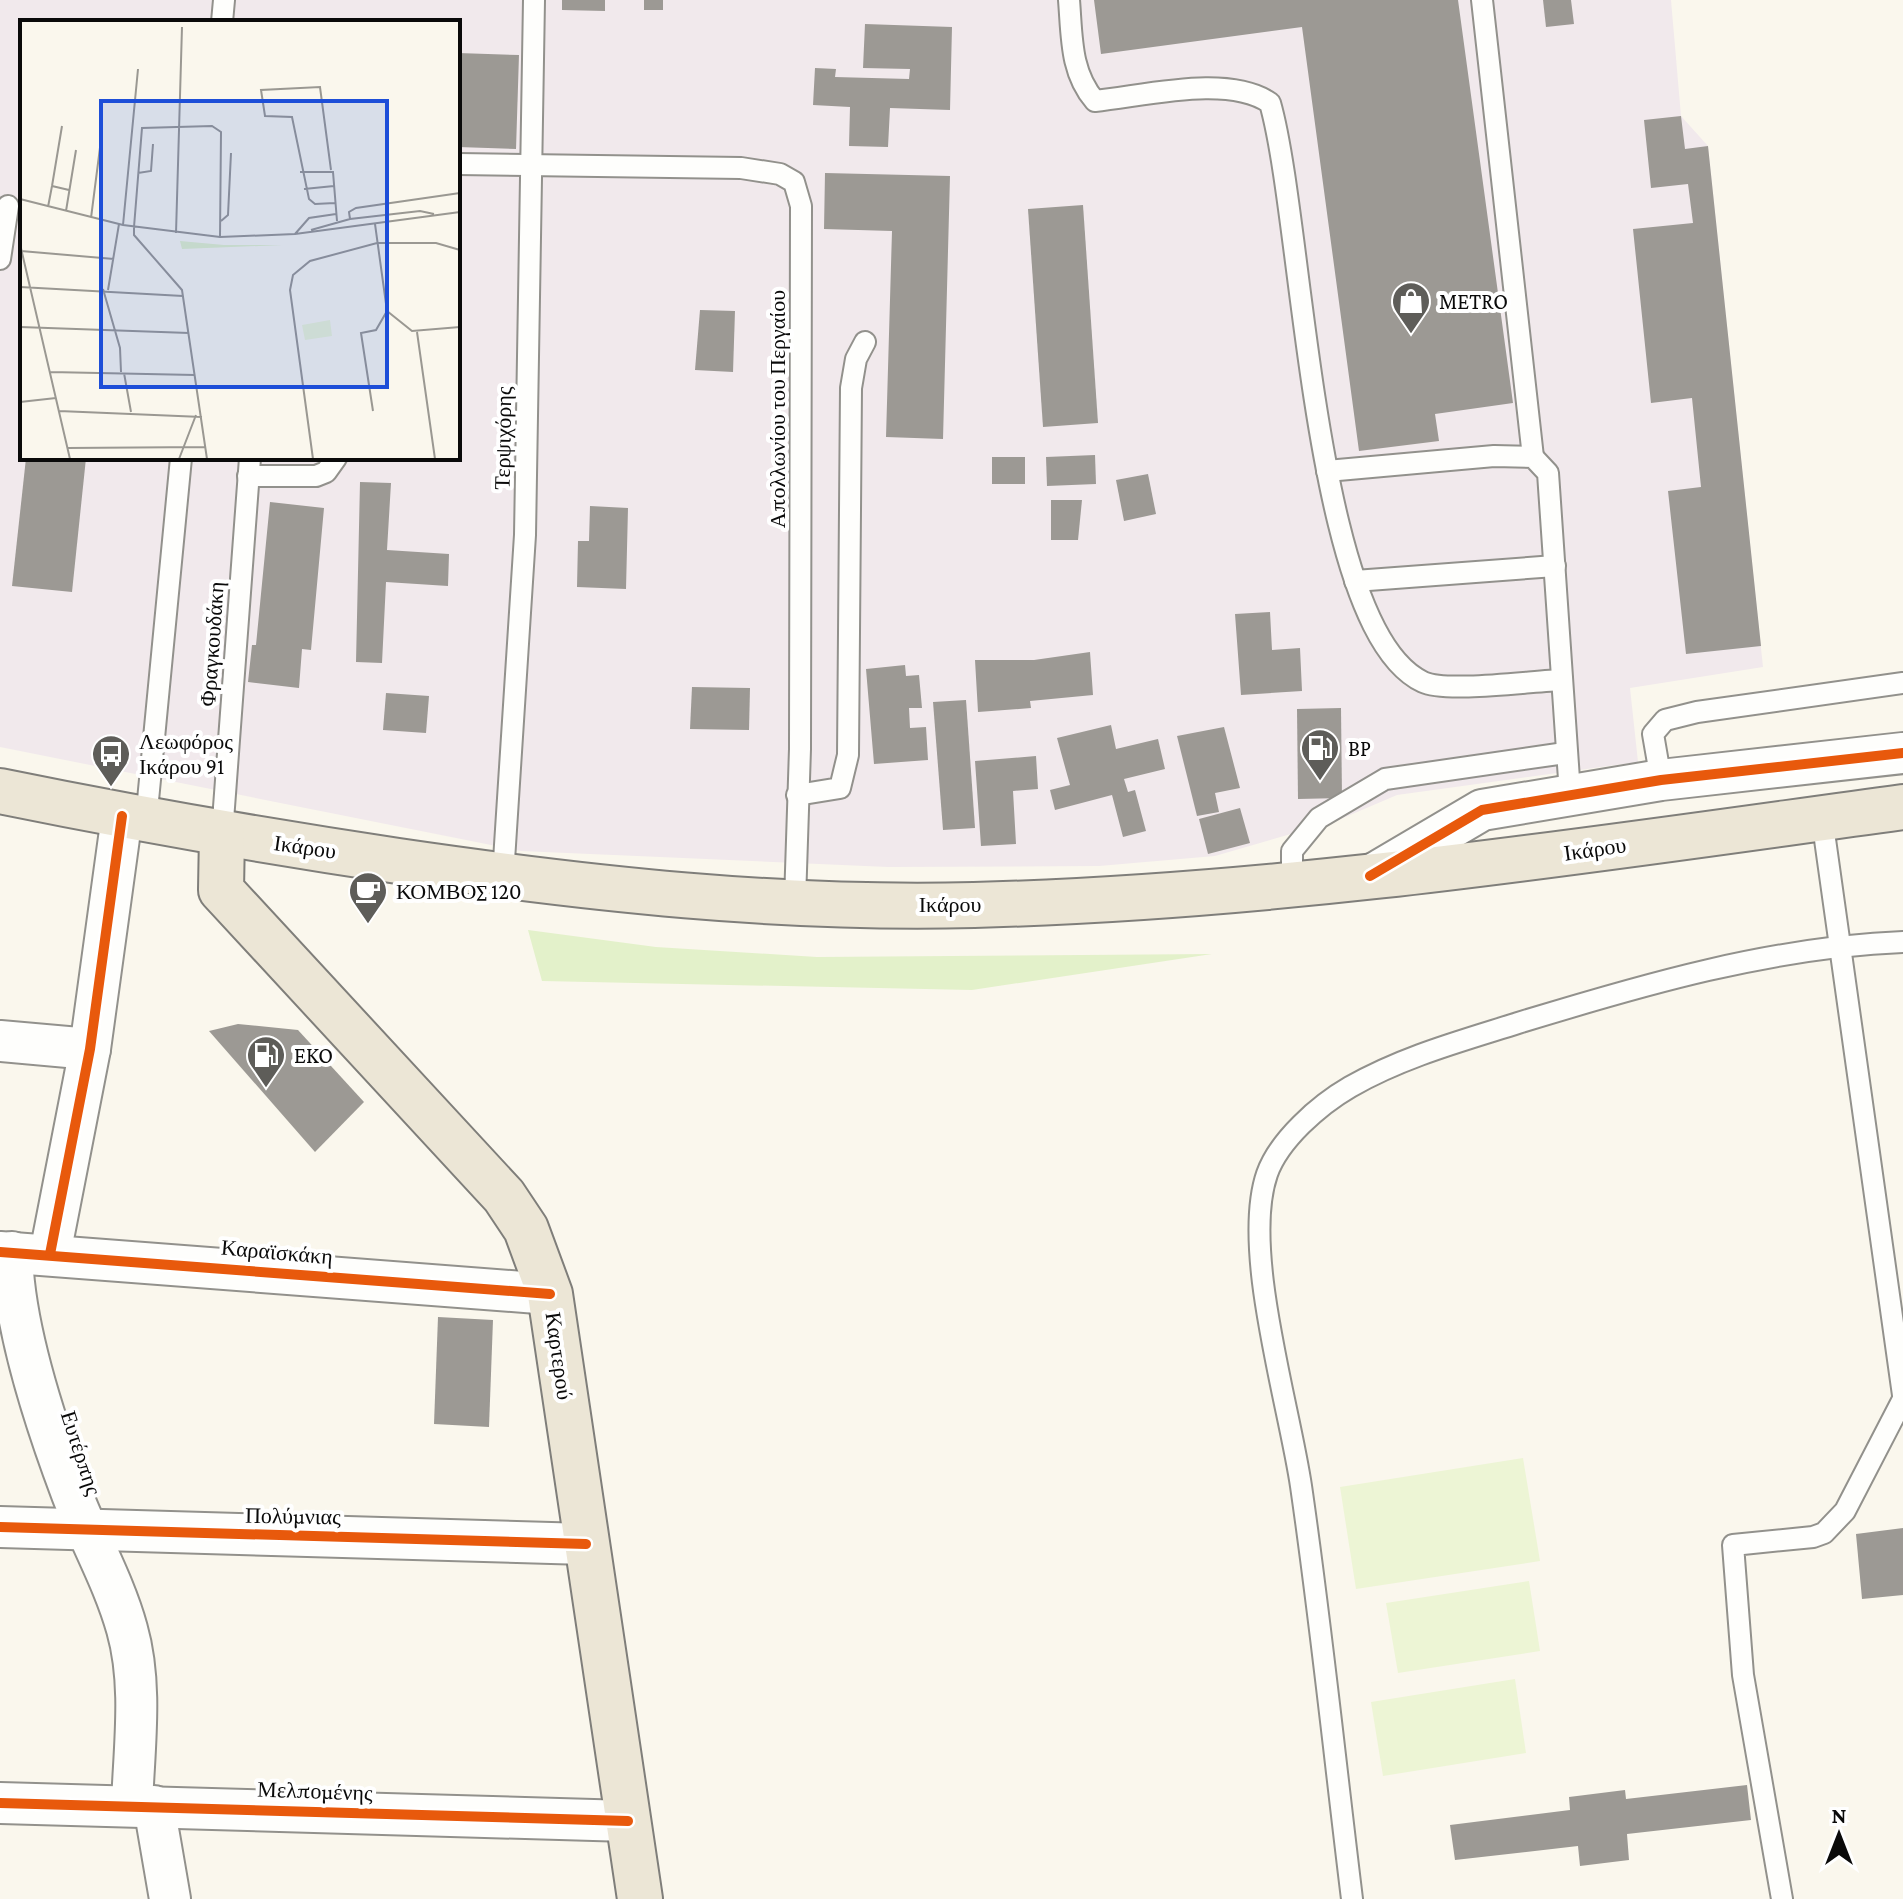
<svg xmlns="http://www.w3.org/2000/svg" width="1903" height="1899" font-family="'Crimson Pro',serif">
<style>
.industrial{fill:#f1e9ec;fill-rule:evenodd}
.green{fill:#e3f1ca}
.pitch{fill:#edf5d5}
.building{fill:#9c9994}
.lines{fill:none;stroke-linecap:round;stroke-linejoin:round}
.lane-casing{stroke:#92918c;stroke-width:24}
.street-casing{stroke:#92918c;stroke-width:44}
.primary-casing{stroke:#7f7e7a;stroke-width:48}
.lane{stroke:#fefefc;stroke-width:20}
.street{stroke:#fefefc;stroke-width:40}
.primary{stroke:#ece6d6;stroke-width:44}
.cycleway-casing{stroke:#fff;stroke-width:15}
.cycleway{stroke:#e8590c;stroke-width:10}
.labels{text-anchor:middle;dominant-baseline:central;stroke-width:8;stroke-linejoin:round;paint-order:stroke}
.poi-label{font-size:22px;fill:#0a0a0a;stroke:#fff;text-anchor:start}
.street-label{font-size:22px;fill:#0a0a0a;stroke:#fff}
.inset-road{fill:none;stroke:#9a9892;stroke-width:2}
.view{fill:#1d4ed8;fill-opacity:0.15;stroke:#1d4ed8;stroke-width:4}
.inset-edge{fill:none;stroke:#0a0a0a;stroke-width:4}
</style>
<rect width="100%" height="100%" fill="#faf7ed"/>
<!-- industrial -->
<path class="industrial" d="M0,0H1671L1681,116L1708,146L1763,667L1630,688L1638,762L1397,795L1336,821L1215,856L1099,866L888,867L521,851L0,747ZM22,22H458V458H22Z"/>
<!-- green -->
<polygon class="green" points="528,930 656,947 817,957 1212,954 972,990 542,981"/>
<!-- pitch -->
<g class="pitch">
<polygon points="1523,1458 1540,1561 1356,1589 1340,1487"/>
<polygon points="1529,1581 1540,1651 1398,1673 1386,1603"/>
<polygon points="1515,1679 1526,1753 1383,1776 1371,1702"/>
</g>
<!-- building -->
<g class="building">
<polygon points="562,0 605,0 605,11 562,10"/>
<rect x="644" y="0" width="19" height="10"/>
<polygon points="1094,0 1458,0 1513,403 1435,414 1439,441 1359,451 1302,27 1101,54"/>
<polygon points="1543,0 1571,0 1574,24 1546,27"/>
<polygon points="865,24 952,27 950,110 890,108 888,147 849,146 850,107 813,105 815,68 836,69 835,77 909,79 910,69 863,68"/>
<polygon points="458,53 519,55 516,149 458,147"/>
<polygon points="1681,116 1685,149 1708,146 1761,646 1686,654 1668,491 1701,487 1692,398 1651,403 1633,229 1693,223 1688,184 1651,188 1644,120"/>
<polygon points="825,173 950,176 943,439 886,437 892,231 824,229"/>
<polygon points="1083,205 1098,423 1043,427 1028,209"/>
<polygon points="700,310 735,311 733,372 695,370"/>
<polygon points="1095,455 1096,484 1047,486 1046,457"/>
<rect x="992" y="457" width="33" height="27"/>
<polygon points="26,458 86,458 72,592 12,586"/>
<polygon points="1148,474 1156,514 1124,521 1116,480"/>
<polygon points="360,482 391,483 387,550 449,554 448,586 386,582 382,663 356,662"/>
<polygon points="1051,500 1082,500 1078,540 1051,540"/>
<polygon points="270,502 324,508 311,650 302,649 299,688 248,682 252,645 256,645"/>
<polygon points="590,506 628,508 626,589 577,587 578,541 589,541"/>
<polygon points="1270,612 1272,650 1300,648 1302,691 1241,695 1235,614"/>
<polygon points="1090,652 1093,695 1030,701 1031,708 978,712 975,660 1034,660"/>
<polygon points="905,665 906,676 919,675 922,708 909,708 910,728 926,727 928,760 874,764 866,669"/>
<polygon points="692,687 750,688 749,730 690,729"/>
<polygon points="386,693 429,696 426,733 383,730"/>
<polygon points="966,700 975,828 943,830 933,702"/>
<polygon points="1341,708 1342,798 1298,799 1297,709"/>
<polygon points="1111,725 1116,749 1158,739 1165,769 1124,779 1128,792 1135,790 1146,831 1123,837 1112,795 1055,810 1050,790 1070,785 1057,738"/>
<polygon points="1224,727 1240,788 1215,793 1219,812 1197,816 1177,736"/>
<polygon points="1036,756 1038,789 1013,791 1016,844 981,846 975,761"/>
<polygon points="1240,808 1250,843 1208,854 1199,819"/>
<polygon points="238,1024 298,1030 364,1102 315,1152 209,1031"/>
<polygon points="438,1317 493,1320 489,1427 434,1424"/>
<polygon points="1903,1528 1903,1595 1862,1599 1856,1534"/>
<polygon points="1747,1785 1751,1820 1627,1834 1629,1860 1580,1866 1578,1846 1455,1860 1450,1825 1570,1810 1569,1797 1625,1790 1626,1799"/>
</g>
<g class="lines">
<!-- lane casing -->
<g class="lane-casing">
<g id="lane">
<path d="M1069,0C1072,36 1070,72 1095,101C1145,96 1228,74 1270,103C1304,221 1312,630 1423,682C1446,693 1532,681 1562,680"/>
<polyline points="1482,0 1533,457"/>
<polyline points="222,22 224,0"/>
<polyline points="458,164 741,168 780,174 794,182 801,206 800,749 795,901"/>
<polyline points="0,259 8,206"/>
<polyline points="1327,471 1494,456 1533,457 1548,473 1570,794"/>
<polyline points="248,476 316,476 326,472 336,458"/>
<polyline points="1355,581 1555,566"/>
<polyline points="1661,780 1653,734 1665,720 1697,712 1903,683"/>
<polyline points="797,795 840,788 848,755 851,388 856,359 865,342"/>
<polyline points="1822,818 1903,1395"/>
<polyline points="146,821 181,458"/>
<polyline points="222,834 250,458"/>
<polyline points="503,876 525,535 534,0"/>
<polyline points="1292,885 1292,851 1319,818 1385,779 1565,753"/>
<path d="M1352,1899C1335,1761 1321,1623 1301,1486C1289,1404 1241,1249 1267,1174C1279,1140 1319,1105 1350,1087C1402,1057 1461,1041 1518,1023C1642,985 1772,947 1903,942"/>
<polyline points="1782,1899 1743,1675 1733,1545 1813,1537 1824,1533 1845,1511 1903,1399"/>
</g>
</g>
<!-- street casing -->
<g class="street-casing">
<g id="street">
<polyline points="1370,876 1482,810 1661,780 1903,753"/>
<polyline points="0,1041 90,1049"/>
<polyline points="0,1252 550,1294"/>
<path d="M12,1252C13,1325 46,1425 72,1494C89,1539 114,1582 127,1629C143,1685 134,1748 132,1805"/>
<polyline points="50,1254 90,1049 122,816"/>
<polyline points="0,1527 586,1544"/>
<polyline points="0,1803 628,1821"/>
<polyline points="154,1806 170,1899"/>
</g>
</g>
<!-- primary casing -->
<g class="primary-casing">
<g id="primary">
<path d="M0,791C132,818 265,841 398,861C589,889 782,910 974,905C1286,897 1595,849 1903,807"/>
<polyline points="222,834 221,890 504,1196 526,1229 550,1294 640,1899"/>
</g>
</g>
<!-- lane -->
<use href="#lane" class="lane"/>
<!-- street -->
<use href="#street" class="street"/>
<!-- primary -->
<use href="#primary" class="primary"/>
<!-- cycleway casing -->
<g class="cycleway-casing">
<g id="cycleway">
<polyline points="1370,876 1482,810 1661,780 1903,753"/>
<polyline points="0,1252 550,1294"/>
<polyline points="50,1254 90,1049 122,816"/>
<polyline points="0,1527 586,1544"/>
<polyline points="0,1803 628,1821"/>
</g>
</g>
<!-- cycleway -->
<use href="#cycleway" class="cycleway"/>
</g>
<!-- icons -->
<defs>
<g id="shop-pin" transform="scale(2)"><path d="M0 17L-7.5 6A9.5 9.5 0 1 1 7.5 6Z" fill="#5e5d59" stroke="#fff"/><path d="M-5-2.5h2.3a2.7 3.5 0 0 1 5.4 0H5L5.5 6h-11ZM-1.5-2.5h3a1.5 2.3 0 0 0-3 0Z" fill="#fff"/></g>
<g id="fuel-pin" transform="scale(2)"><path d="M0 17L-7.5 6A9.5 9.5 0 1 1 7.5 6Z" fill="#5e5d59" stroke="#fff"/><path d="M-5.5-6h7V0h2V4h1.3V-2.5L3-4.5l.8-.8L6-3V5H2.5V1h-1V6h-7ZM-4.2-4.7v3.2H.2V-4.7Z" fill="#fff"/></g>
<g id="bus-pin" transform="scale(2)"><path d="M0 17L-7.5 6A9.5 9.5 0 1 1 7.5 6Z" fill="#5e5d59" stroke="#fff"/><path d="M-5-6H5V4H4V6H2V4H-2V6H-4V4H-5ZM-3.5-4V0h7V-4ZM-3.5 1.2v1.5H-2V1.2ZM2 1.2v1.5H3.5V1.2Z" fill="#fff"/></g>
<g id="cafe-pin" transform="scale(2)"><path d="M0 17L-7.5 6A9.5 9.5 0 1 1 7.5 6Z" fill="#5e5d59" stroke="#fff"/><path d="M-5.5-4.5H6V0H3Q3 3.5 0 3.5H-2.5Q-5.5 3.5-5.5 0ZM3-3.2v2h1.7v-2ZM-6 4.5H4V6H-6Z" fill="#fff"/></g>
</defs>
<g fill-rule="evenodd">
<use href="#shop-pin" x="1411" y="301"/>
<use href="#fuel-pin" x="1320" y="748"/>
<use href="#bus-pin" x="111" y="754"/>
<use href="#cafe-pin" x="368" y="891"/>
<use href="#fuel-pin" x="266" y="1055"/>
</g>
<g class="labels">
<!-- poi labels -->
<g class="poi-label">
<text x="1439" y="301">METRO</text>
<text x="139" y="741">Λεωφόρος<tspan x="139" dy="25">Ικάρου 91</tspan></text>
<text x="1348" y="748">BP</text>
<text x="396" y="891">ΚΟΜΒΟΣ 120</text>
<text x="294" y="1055">EKO</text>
</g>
<!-- street labels -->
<g class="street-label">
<text transform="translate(777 409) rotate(-90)">Απολλωνίου του Περγαίου</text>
<text transform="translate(503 438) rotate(-89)">Τερψιχόρης</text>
<text transform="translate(212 644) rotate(-86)">Φραγκουδάκη</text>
<text transform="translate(305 847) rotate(8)">Ικάρου</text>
<text transform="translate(1595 849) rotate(-8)">Ικάρου</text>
<text x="950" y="904">Ικάρου</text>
<text transform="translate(277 1252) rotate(5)">Καραϊσκάκη</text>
<text transform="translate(559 1356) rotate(82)">Καρτερού</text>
<text transform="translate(81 1453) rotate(72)">Ευτέρπης</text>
<text transform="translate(293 1516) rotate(1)">Πολύμνιας</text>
<text transform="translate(315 1791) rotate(2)">Μελπομένης</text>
</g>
</g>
<!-- overview -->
<g transform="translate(20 20)">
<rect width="440" height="440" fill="#faf7ed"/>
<path d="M160,221L204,225H263L162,229Z" fill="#e3f1ca"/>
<path d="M310,300L312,316L285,320L282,305Z" fill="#edf5d5"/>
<path class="inset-road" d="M311,150L300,67L241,70L245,96L272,97L289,179L295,184L315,183M280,152H313L317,201M118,153L131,151L133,124M32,166L42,106M284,169L314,166M0,179L103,205L200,217L275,214L440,192M28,187L32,166L49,170M46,191L56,130M71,198L82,112M330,199L329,192L336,188L440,173M201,201L208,195L211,133M355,204L367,291M103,205L118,49M114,207L122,108L192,106L201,112L200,217M114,207V215L162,270L187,439M291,210L330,199L400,191L414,194M156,213L162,7M275,214L289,198L316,194M0,224L50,439M1,231L94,239M0,267L163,276M83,269L100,328L101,352M88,270L99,204M0,307L169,313M397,312L415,439M30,352L175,355M104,353L111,392M0,382L36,378M39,391L182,397M353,391L341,313L356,310L367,291L392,311L440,307M47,428L185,427M159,439L176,395M293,439L270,270L273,255L290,241L357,223H416L440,230"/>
<path class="view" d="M81,81H367V367H81Z"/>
<rect width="440" height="440" class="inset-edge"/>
</g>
<!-- north arrow -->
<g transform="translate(1839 1835)" stroke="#ffffff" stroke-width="6" paint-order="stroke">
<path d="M0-6L14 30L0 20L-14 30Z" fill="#0a0a0a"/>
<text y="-12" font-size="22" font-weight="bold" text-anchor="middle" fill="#0a0a0a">N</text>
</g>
</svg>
